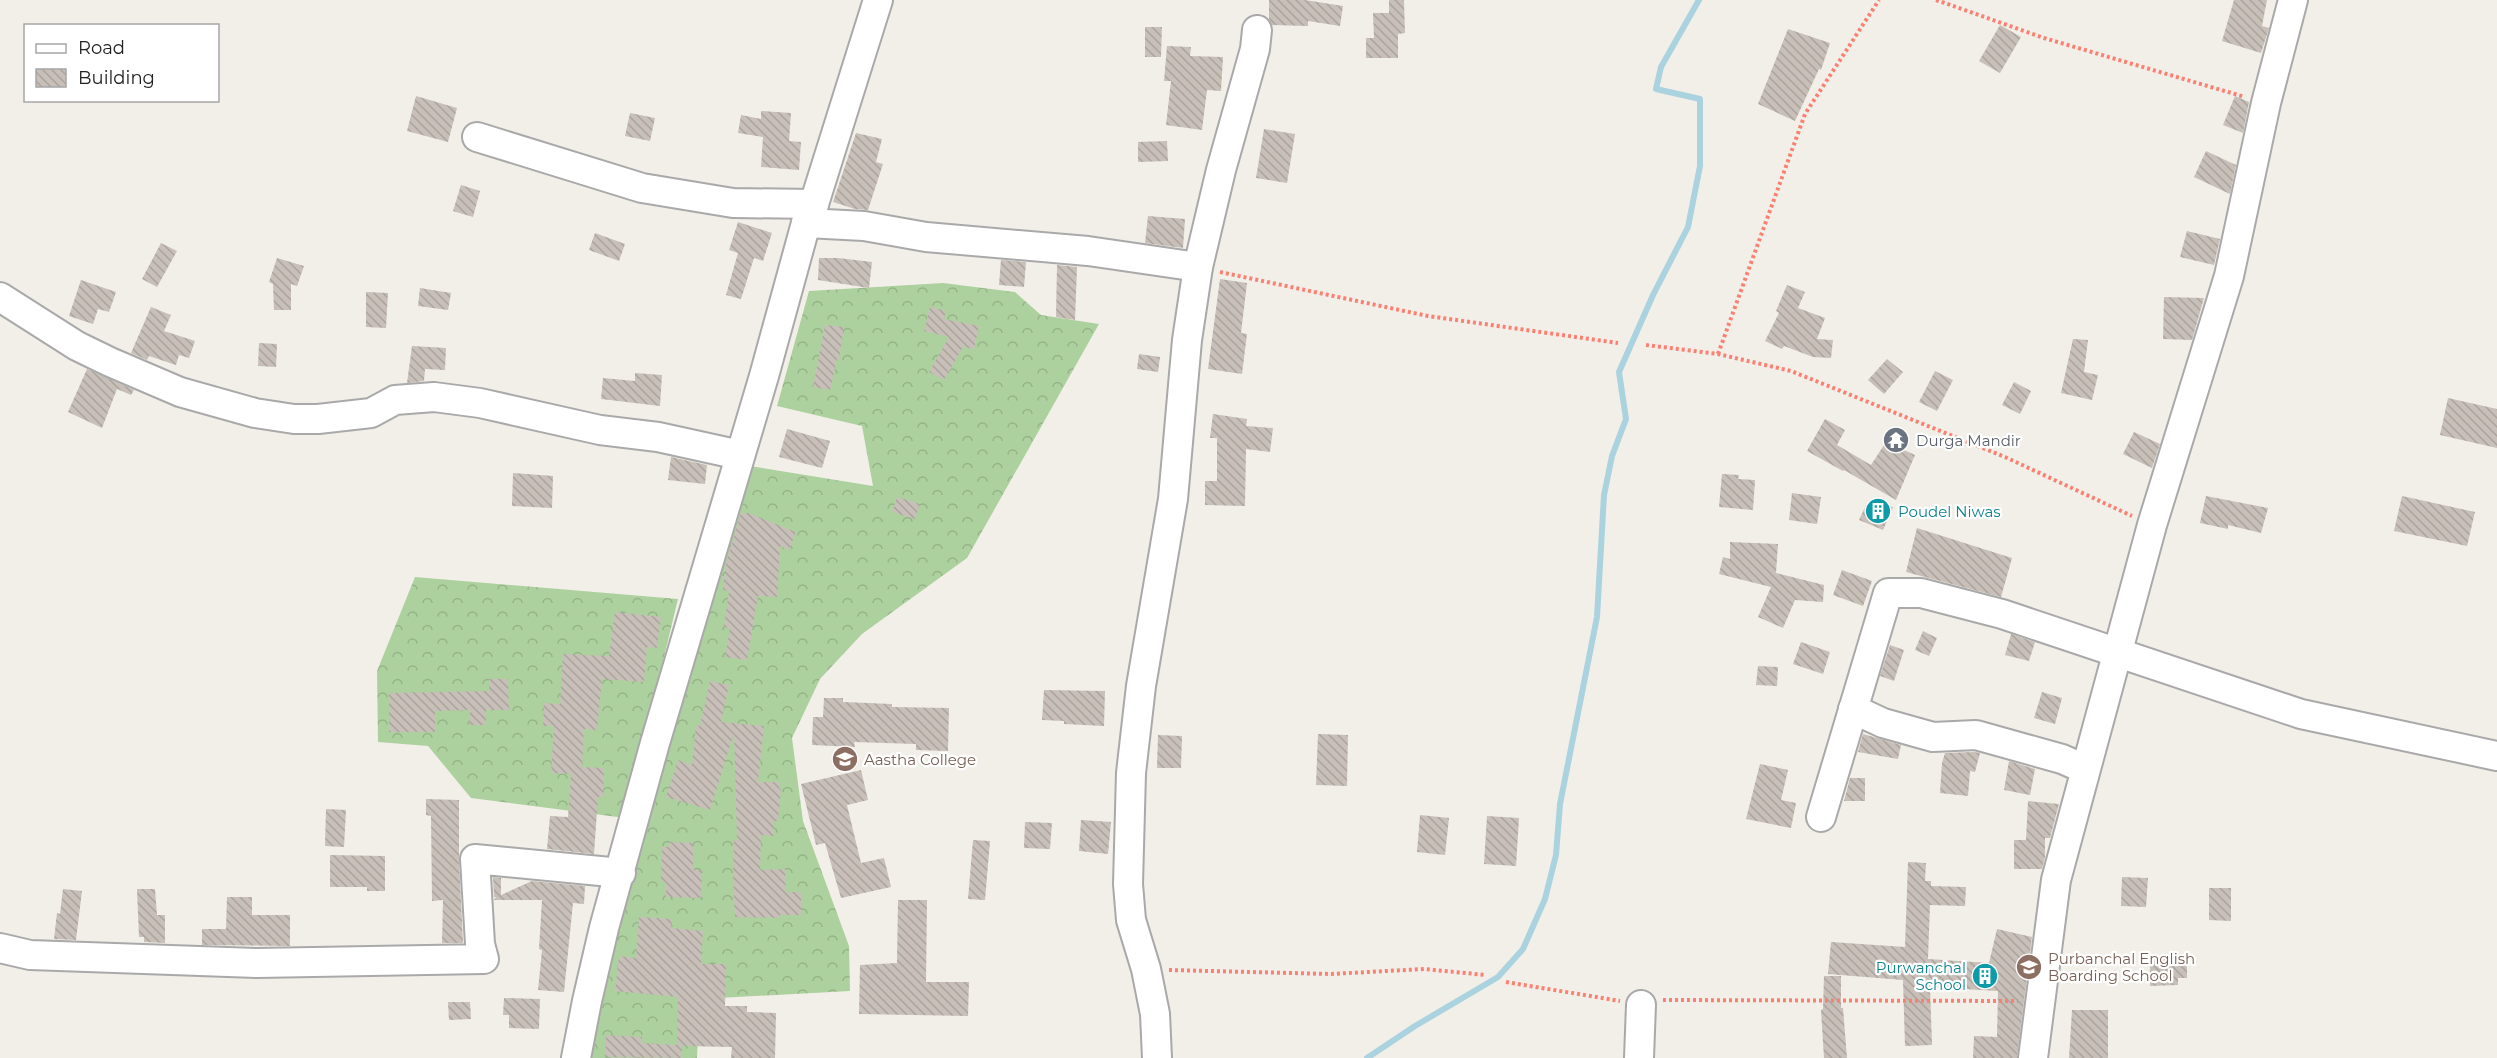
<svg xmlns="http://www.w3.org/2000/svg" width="2497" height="1058" font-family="Montserrat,sans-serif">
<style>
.forest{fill:url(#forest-crowns)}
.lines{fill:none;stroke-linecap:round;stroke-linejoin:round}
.stream{stroke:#aad3df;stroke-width:6}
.building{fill:url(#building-back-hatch)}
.minor-casing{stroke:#a9a9a9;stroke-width:32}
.path{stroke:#fa8072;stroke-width:4;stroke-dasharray:3 3;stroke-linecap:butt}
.minor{stroke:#fff;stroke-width:28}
.labels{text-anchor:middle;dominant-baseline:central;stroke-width:4.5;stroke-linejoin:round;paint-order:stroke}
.worship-label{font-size:15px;fill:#5b616d;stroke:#fff;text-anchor:start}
.culture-label{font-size:15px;fill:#0d838f;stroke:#fff;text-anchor:start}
.education-label{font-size:15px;fill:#785e54;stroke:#fff;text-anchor:start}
</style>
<defs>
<pattern id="forest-crowns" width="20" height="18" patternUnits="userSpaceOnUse" patternTransform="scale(1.5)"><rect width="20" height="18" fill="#add19e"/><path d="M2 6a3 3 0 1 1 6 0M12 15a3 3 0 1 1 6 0" fill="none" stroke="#95b388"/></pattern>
<pattern id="building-back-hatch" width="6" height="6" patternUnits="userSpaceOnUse" patternTransform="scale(1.5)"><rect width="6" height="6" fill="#c7bfb8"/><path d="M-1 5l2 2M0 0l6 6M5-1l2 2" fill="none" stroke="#aba49e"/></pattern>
</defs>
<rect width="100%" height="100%" fill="#f2efe9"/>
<!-- forest -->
<g class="forest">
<polygon points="943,283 1015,292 1041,315 1099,324 967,558 862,634 820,679 792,738 803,821 849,946 850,991 700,999 697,1058 590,1058 616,929 750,466 873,486 862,426 777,406 809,291"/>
<polygon points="415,577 678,599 625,818 471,798 428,746 378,742 377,671"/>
</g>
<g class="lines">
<!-- stream -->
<polyline class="stream" points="1367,1058 1415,1026 1498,977 1523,949 1545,899 1556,855 1560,804 1597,617 1604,495 1612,456 1626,419 1619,372 1653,295 1688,227 1700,166 1700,99 1656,89 1661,67 1699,0"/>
</g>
<!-- building -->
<g class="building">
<polygon points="1269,0 1305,0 1343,6 1340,26 1308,21 1308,26 1272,25 1269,19"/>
<polygon points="1389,0 1404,0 1405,33 1398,34 1398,58 1366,58 1366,38 1374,38 1373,13 1389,13"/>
<polygon points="2234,0 2267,0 2262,26 2269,28 2261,53 2222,41"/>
<polygon points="2000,25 2021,37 2000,73 1979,61"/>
<polygon points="1145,27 1162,27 1161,57 1145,57"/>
<polygon points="1788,29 1830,43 1821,70 1819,69 1795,121 1758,104"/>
<polygon points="1167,46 1191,47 1190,56 1223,57 1221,91 1207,90 1202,130 1166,125 1171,81 1164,81"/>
<polygon points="416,96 457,108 448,142 407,131"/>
<polygon points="2235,96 2249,102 2243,133 2223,125"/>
<polygon points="761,111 791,113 789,141 801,142 799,170 761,167 763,137 738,133 741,115 761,119"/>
<polygon points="630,113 655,118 650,141 625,136"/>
<polygon points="1264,129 1295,134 1287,183 1256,178"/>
<polygon points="856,133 882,139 876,162 883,164 868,210 855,209 833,202"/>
<polygon points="1167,141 1168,161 1138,162 1138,142"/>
<polygon points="2206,151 2236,165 2230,194 2194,177"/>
<polygon points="461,185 480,191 473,217 453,211"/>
<polygon points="1148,216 1185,219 1183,248 1145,243"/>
<polygon points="738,222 772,233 763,261 754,258 741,299 726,295 738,253 729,250"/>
<polygon points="2187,231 2220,239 2214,265 2180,257"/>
<polygon points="595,233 625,244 619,261 589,250"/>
<polygon points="161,243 177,251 157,287 142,279"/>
<polygon points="277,258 304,266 297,286 291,284 291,310 274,310 273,284 269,282"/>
<polygon points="819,258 838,258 872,262 869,288 818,280"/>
<polygon points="1001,260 1026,262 1024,287 999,285"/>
<polygon points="1057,265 1077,267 1075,320 1056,317"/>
<polygon points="1220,279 1247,283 1241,333 1247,334 1242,374 1208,369"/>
<polygon points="81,280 116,292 109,312 98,309 93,324 69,316"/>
<polygon points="1787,285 1805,292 1798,308 1825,318 1817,339 1833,340 1831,358 1813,357 1784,346 1782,349 1765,341 1779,313 1776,311"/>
<polygon points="420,288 451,293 448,310 418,306"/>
<polygon points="366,292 388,293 386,328 366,327"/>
<polygon points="2164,297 2204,298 2192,340 2163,339"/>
<polygon points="151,307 171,315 164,331 195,341 189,358 179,355 176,365 149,356 147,360 131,353"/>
<polygon points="930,307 946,311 944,319 979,326 974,349 963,347 944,380 929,372 949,337 924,331"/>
<polygon points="825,325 844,327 839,359 837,359 830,390 813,387"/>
<polygon points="2073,339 2088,340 2084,372 2098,375 2092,400 2061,393"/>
<polygon points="259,343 277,344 276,367 258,366"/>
<polygon points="412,346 446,348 445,370 425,369 424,381 407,383"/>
<polygon points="1139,354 1160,357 1158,372 1137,369"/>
<polygon points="1887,359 1903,372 1884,394 1868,380"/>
<polygon points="87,369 134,390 131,395 117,389 102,428 68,412"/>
<polygon points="1935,371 1953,380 1937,411 1919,402"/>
<polygon points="635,373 662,375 660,406 601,399 603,378 635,381"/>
<polygon points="2014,382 2031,391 2020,414 2002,405"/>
<polygon points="2448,398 2497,409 2497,448 2440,435"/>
<polygon points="1213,414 1247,419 1246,426 1273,428 1270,452 1246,449 1245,506 1205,505 1205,481 1217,481 1217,438 1210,438"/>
<polygon points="1825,419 1845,430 1837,445 1871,465 1886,442 1915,455 1896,500 1844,470 1843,471 1807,451"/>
<polygon points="787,429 830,441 822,468 779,457"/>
<polygon points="2134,432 2160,444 2152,468 2123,454"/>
<polygon points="671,457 707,465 705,484 668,480"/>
<polygon points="513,473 553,476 552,508 512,506"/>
<polygon points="1722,474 1739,475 1738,479 1755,480 1753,510 1719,507"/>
<polygon points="1792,493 1821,497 1817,524 1789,520"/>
<polygon points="2206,496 2268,508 2261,533 2228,525 2228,529 2200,523"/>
<polygon points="2402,496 2475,512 2467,546 2394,531"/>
<polygon points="897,497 920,504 915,519 892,512"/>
<polygon points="1867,503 1893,507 1883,530 1859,520"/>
<polygon points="741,513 748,513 796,532 789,550 780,546 777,597 758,596 747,660 725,657 730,628 724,627 729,591 723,590 726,563"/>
<polygon points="1917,528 2012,558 2001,597 1906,572"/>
<polygon points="1730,542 1778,544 1776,573 1824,585 1823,602 1795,600 1783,628 1758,617 1771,587 1719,574 1723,557 1730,559"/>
<polygon points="1842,570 1872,581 1863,606 1833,595"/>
<polygon points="615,612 661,617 657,648 647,647 644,682 602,679 597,730 584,729 582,767 604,768 603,797 598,797 594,854 547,849 550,816 568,817 571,774 551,773 554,726 543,726 544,703 560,704 563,654 609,656"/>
<polygon points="1923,631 1937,638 1929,656 1915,650"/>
<polygon points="2011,634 2035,642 2029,661 2005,655"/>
<polygon points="1801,642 1830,652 1823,674 1793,664"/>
<polygon points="1890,645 1904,650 1894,681 1880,676"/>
<polygon points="1758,666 1778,667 1777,686 1756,685"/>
<polygon points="489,679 508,679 509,710 486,710 486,725 470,725 470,710 435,711 435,732 389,732 389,693 489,691"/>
<polygon points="710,681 729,685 721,722 764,726 758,782 780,782 779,790 781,789 778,821 774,821 774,836 761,835 760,870 785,869 786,892 801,892 801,915 779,915 779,918 735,917 733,873 734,840 737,840 734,733 710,810 666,797 678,760 692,765 696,725 700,726"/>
<polygon points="1044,690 1105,691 1104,726 1064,724 1064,721 1042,720"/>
<polygon points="2042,692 2062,698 2055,724 2034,718"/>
<polygon points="824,698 843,698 843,702 892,704 892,707 949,708 948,751 916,750 916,744 854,742 855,747 812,745 813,717 823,717"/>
<polygon points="1318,734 1348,735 1347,786 1316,785"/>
<polygon points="1863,734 1901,745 1898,759 1858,752"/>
<polygon points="1158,735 1182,736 1181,768 1157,768"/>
<polygon points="1974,752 1980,753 1975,772 1970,771 1968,796 1940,793 1942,763 1945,753"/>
<polygon points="2009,761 2035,769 2030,795 2004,790"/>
<polygon points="1760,764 1788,770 1781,800 1796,803 1791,828 1746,819"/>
<polygon points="861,770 868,800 847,805 861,863 884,858 891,887 841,898 825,843 816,845 801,784"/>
<polygon points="1850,778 1865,778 1865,801 1844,801"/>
<polygon points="426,799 459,800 459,860 463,943 442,943 443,900 432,901 431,816 426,815"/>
<polygon points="2028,801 2059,804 2050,838 2045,838 2045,857 2042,869 2014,869 2014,840 2026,840"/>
<polygon points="326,809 346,810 344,847 325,846"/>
<polygon points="1420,815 1449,818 1445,855 1417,852"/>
<polygon points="1487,816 1519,818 1516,866 1484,864"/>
<polygon points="1081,820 1111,822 1108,854 1079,851"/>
<polygon points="1025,822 1052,823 1050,849 1024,848"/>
<polygon points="973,840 990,841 985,900 968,899"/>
<polygon points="670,842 693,843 693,870 702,870 701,898 666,897 666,882 661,882 662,847 670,847"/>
<polygon points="330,855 385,856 385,891 367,891 367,887 330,887"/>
<polygon points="1908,862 1926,863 1925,881 1931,881 1931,886 1966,887 1965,906 1930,905 1928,959 1989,963 1997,929 2032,937 2017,1058 1973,1058 1974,1036 1997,1037 1998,991 1930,987 1932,1045 1905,1046 1903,980 1828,974 1831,942 1905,947"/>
<polygon points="493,877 501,878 501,895 532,881 585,886 584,904 573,903 564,992 538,990 542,950 539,949 542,900 494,900 496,897 494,897"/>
<polygon points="2122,877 2148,878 2146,907 2121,906"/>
<polygon points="2209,888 2231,888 2231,921 2209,920"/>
<polygon points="63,889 82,891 76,940 54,939 57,913 60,914"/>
<polygon points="137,889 155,889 157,915 165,915 165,943 144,942 144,937 139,937"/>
<polygon points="227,897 252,897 252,915 290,915 290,946 202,945 202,929 226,929"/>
<polygon points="898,900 927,900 926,982 969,982 968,1016 859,1014 860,965 897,963"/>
<polygon points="639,917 672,919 671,928 703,931 701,964 726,964 725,1006 747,1006 747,1012 776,1013 775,1058 731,1058 732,1047 682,1046 681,1058 605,1057 606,1035 642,1037 642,1043 677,1045 678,997 615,991 619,956 636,958"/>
<polygon points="2150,957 2178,957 2178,962 2187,961 2187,978 2178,978 2178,985 2150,986"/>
<polygon points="1824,976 1841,976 1841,1008 1843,1008 1847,1058 1824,1058 1821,1010 1823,1009"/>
<polygon points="504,998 540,999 539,1029 509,1028 509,1015 503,1015"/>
<polygon points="448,1002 470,1002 471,1019 449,1020"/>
<polygon points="2072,1010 2108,1010 2108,1058 2069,1058"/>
</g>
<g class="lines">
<!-- minor casing -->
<g class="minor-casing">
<g id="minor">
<polyline points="477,137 642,188 733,203 814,204"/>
<polyline points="806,223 864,226 926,237 1088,251 1198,267"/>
<polyline points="0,297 77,346 110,362 180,392 255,413 294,419 318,419 371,413 395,400 434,397 480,403 600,430 658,437 740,455"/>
<polyline points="1853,709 1883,723 1933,737 1976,735 2062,759 2085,769"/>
<polyline points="1821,817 1888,593 1921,593 2002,614 2301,714 2497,756"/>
<polyline points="0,948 30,955 257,963 484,959 480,944 475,859 621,873"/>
<polyline points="576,1058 587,1001 604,928 655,743 764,376 806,223 814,204 878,0"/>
<polyline points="1157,1058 1155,1014 1146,969 1131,920 1128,884 1131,773 1141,686 1173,499 1187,340 1198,267 1221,170 1255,49 1257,30"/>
<polyline points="1639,1058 1641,1005"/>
<polyline points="2033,1058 2056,880 2152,525 2229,276 2266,103 2293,0"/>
</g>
</g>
<!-- path -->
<g class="path">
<polyline points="1936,0 2044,38 2245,97"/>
<polyline points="1220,272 1428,316 1618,343"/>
<polyline points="1646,345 1718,354 1791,371 2005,457 2132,516"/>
<polyline points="1718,354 1805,114 1879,0"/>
<polyline points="1169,970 1331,974 1424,969 1486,975"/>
<polyline points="1506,982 1620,1001"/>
<polyline points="1663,1000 2018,1001"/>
</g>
<!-- minor -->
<use href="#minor" class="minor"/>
</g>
<!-- icons -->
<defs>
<g id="temple-disc" transform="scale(1.35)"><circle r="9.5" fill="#6b7280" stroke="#fff"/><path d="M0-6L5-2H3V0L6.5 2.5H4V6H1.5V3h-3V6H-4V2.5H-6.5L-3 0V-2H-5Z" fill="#fff"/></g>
<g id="building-disc" transform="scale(1.35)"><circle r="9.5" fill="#0f9aa8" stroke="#fff"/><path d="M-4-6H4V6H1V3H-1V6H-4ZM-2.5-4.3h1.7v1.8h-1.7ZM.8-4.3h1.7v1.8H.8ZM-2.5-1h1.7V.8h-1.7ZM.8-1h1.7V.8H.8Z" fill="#fff"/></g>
<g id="school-disc" transform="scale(1.35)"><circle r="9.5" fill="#8d6e63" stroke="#fff"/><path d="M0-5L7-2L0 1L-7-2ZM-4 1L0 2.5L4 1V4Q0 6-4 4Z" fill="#fff"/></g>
</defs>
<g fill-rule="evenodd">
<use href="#temple-disc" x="1896" y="440"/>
<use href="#building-disc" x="1878" y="511"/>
<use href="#school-disc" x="845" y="759"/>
<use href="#school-disc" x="2029" y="967"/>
<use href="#building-disc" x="1985" y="976"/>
</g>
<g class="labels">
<!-- worship labels -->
<g class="worship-label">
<text x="1916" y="440">Durga Mandir</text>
</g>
<!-- culture labels -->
<g class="culture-label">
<text x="1898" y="511">Poudel Niwas</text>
<text x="1966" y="967" text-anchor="end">Purwanchal<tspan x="1966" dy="17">School</tspan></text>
</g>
<!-- education labels -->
<g class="education-label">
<text x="864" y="759">Aastha College</text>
<text x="2048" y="958">Purbanchal English<tspan x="2048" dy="17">Boarding School</tspan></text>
</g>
</g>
<!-- legend -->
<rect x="24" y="24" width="195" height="78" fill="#ffffff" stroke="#a7a7a7" stroke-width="1.5"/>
<rect x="36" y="44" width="30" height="9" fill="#ffffff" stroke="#a7a7a7" stroke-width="1.5"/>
<text x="78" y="54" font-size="18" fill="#222222">Road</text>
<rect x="36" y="69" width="30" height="18" fill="url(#building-back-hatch)" stroke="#a7a7a7" stroke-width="1.5"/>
<text x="78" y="84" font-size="18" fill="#222222">Building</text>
</svg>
